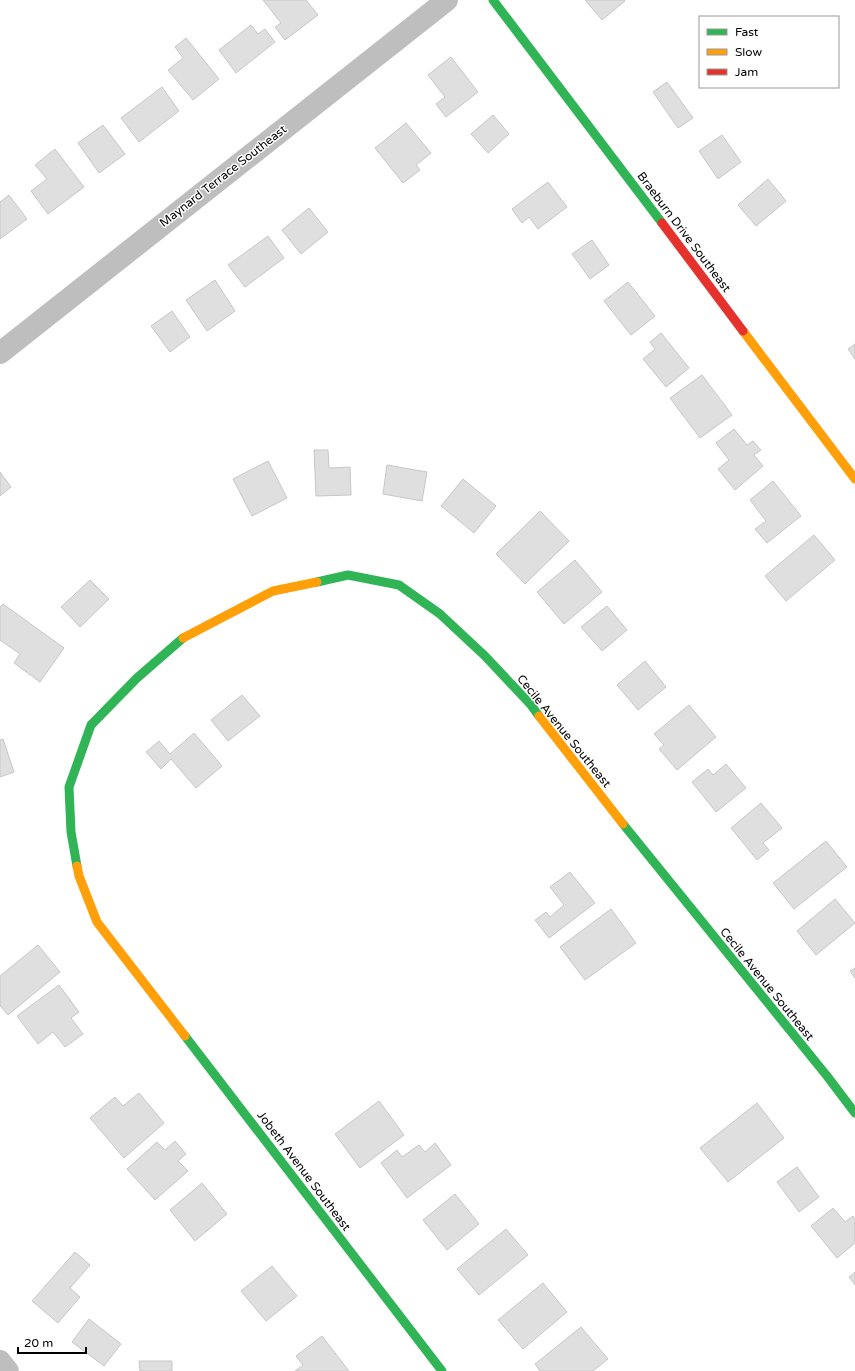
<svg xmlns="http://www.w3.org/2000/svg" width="855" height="1371" font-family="'Varela Round',sans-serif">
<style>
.building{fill:#dfdfdf;stroke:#c7c7c7}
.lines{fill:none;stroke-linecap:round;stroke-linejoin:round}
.street{stroke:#bebebe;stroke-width:22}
.fast{stroke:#30b455;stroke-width:9}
.slow{stroke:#ff9f0a;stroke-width:9}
.jam{stroke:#e5322d;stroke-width:9}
.labels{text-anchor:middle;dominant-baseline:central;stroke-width:3;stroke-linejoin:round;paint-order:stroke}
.street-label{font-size:12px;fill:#000;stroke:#fff}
</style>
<rect width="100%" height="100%" fill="#fff"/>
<!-- building -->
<g class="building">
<polygon points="263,0 306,0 318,15 285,40 275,27 281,23"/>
<polygon points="585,0 624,0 625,1 602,20"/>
<polygon points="251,25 258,34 265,29 275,42 236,73 219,50"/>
<polygon points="186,38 219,79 193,100 168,70 183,58 175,47"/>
<polygon points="451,57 478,92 446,117 436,104 445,97 428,75"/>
<polygon points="667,82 693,118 678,128 653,92"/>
<polygon points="162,87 179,111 139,142 121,118"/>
<polygon points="493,115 509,134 488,153 471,134"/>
<polygon points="406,123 431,153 416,165 420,170 403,183 375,148"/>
<polygon points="103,125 125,154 99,173 78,143"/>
<polygon points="722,135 741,162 718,179 699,151"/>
<polygon points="55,149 84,187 48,214 31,191 47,179 35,165"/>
<polygon points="768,179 786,201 756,226 738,205"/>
<polygon points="548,182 567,207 538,229 529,217 522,223 512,209"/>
<polygon points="9,195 27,219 0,239 0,202"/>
<polygon points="309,208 328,232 301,254 282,230"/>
<polygon points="268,236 284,258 245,287 228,265"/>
<polygon points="592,240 609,265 590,279 572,254"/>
<polygon points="215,280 235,311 207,331 186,300"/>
<polygon points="628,282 655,316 631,335 604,301"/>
<polygon points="172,311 190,337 170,352 151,326"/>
<polygon points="661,333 689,368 666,387 643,359 655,349 650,342"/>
<polygon points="855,344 855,359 848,349"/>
<polygon points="702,375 732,415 700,438 670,398"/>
<polygon points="734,429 747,445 753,441 761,450 754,455 763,466 735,490 718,469 729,460 716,443"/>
<polygon points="314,450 328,450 329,468 350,467 351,495 316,496"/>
<polygon points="268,461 287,498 252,516 233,479"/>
<polygon points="387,465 427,472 422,501 383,494"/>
<polygon points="0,472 11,487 0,496"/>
<polygon points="463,479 496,506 474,533 441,506"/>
<polygon points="773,481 801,516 767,543 755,529 766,521 750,500"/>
<polygon points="540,511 569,541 525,584 496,554"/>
<polygon points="814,535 835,560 786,601 765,576"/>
<polygon points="575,560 602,592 564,624 537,592"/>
<polygon points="90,580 109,599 80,627 61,607"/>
<polygon points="3,604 64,648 40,682 14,663 20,654 0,640 0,607"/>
<polygon points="607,606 627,630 602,651 581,627"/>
<polygon points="645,661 666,687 638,710 617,685"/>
<polygon points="242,695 260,716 228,741 211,720"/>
<polygon points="689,705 716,737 677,770 659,749 664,745 654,734"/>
<polygon points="194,733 222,766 196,788 171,759 161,769 146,752 159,741 170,754"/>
<polygon points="3,739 14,772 0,777 0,740"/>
<polygon points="726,764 746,788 716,812 692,782 708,769 713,775"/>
<polygon points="761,803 782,828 763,843 769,850 757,860 731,828"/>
<polygon points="826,841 847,867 794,909 773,883"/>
<polygon points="570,872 595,903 549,938 535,920 546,912 550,917 564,905 550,887"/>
<polygon points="835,899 855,923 816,955 797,931"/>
<polygon points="611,909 636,943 585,980 560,947"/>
<polygon points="38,945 60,972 8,1015 0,1006 0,976"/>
<polygon points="855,968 855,978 850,971"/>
<polygon points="59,985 79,1012 71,1018 83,1034 65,1047 53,1032 38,1044 17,1016"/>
<polygon points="139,1093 164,1123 124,1158 90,1118 115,1097 123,1106"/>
<polygon points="379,1101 404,1135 360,1168 335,1134"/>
<polygon points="757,1103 784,1138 728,1182 700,1148"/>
<polygon points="175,1141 186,1154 178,1161 188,1171 155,1200 127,1169 157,1142 165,1150"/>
<polygon points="435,1143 451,1165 407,1198 381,1163 397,1150 402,1157 419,1145 425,1152"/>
<polygon points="797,1167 819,1197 799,1212 777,1182"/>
<polygon points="202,1183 227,1214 195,1241 170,1210"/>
<polygon points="455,1194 479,1224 447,1250 423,1220"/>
<polygon points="833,1208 845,1222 853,1216 855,1219 855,1243 837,1258 811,1226"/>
<polygon points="506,1229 528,1255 479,1295 457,1269"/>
<polygon points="75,1252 90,1265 70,1288 80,1297 58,1323 32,1301"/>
<polygon points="272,1266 297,1296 266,1321 241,1291"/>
<polygon points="855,1272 855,1285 849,1277"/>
<polygon points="543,1283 567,1312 523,1349 498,1320"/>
<polygon points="89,1319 121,1344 104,1366 72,1342"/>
<polygon points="581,1327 608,1359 593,1371 540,1371 535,1364"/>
<polygon points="322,1336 349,1371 295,1371 303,1365 296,1356"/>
<polygon points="139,1361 172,1361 172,1371 140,1371"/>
</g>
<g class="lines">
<!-- street -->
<g class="street">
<polyline points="0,353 447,0"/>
<polyline points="0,1361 8,1371"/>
</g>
<!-- fast -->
<g class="fast">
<polyline points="493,0 662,223"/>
<polyline points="317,582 348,575 399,585 440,614 485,656 531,705 539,716"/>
<polyline points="623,824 827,1076 855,1113"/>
<polyline points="77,866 71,832 69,787 91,725 137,678 183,638"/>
<polyline points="185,1036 442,1371"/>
</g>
<!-- slow -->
<g class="slow">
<polyline points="743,331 855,479"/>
<polyline points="183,638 273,591 317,582"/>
<polyline points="539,716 623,824"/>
<polyline points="77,866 79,876 97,922 185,1036"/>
</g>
<!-- jam -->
<polyline class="jam" points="662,223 743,331"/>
</g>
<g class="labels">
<!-- street labels -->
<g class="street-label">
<text transform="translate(223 176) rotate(-38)">Maynard Terrace Southeast</text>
<text transform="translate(684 232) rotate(53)">Braeburn Drive Southeast</text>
<text transform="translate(564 731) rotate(51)">Cecile Avenue Southeast</text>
<text transform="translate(767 984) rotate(51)">Cecile Avenue Southeast</text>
<text transform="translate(304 1171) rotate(53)">Jobeth Avenue Southeast</text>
</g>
</g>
<!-- legend -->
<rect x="699" y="16" width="140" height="72" fill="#ffffff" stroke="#999999"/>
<rect x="707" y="29" width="20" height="6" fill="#30b455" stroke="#999999"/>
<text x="735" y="36" font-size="12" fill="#000000">Fast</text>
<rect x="707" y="49" width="20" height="6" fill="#ff9f0a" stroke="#999999"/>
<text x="735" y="56" font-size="12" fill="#000000">Slow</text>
<rect x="707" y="69" width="20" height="6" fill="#e5322d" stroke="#999999"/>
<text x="735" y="76" font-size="12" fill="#000000">Jam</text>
<!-- scale -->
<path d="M18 1347v6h68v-6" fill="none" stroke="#000000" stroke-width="2"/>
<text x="24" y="1347" font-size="12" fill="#000000" stroke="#ffffff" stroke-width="3" paint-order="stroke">20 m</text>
</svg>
